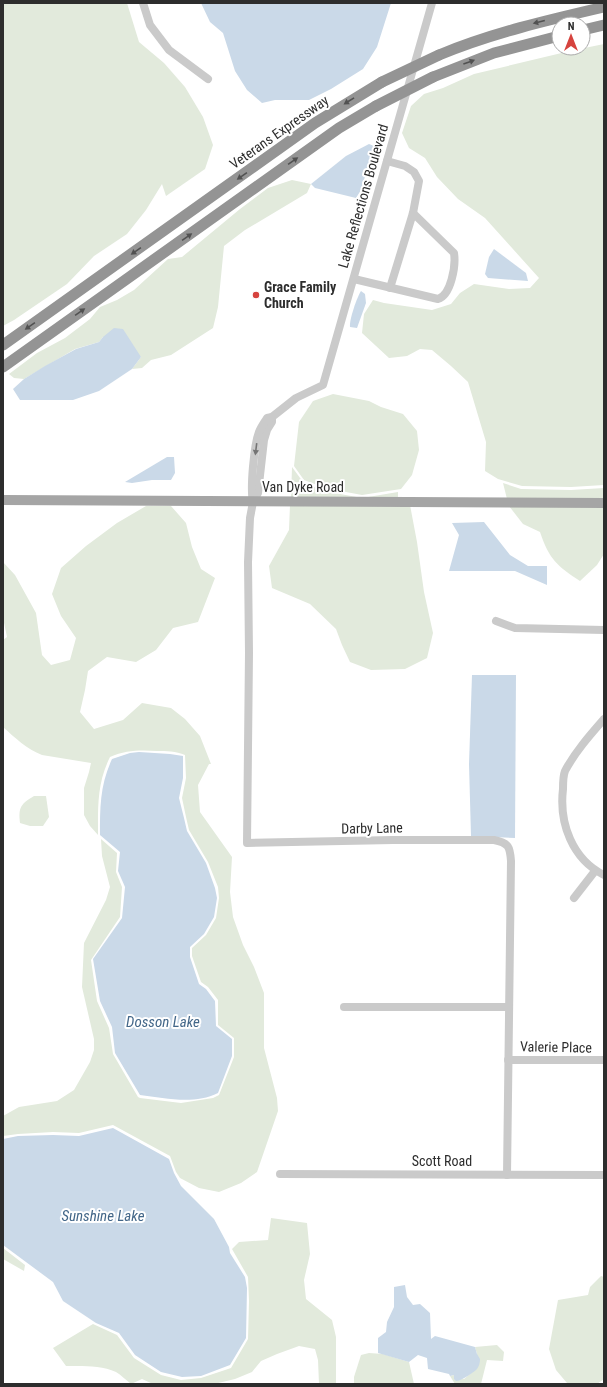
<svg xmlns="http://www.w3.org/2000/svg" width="607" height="1387" font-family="'Roboto Condensed',sans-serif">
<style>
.green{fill:#e2eadc}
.water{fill:#cad9e8}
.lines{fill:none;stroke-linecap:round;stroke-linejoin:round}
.minor{stroke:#cacaca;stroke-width:8}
.major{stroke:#a5a5a5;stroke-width:10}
.highway{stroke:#949494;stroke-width:11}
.highway-bridge{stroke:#949494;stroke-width:11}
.oneway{fill:#515151}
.oneway2{fill:#747474}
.poi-dot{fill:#d6433e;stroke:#fff;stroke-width:1.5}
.labels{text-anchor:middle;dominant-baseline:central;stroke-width:4;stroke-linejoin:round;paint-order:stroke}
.street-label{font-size:14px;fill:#2d2d2d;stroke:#fff}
.poi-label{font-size:14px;font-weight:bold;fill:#2d2d2d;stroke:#fff;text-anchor:start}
.water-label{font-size:15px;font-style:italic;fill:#426688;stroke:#fff}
</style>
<rect width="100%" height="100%" fill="#fff"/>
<!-- green -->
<g class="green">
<polygon points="3,3 127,3 139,42 164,63 185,87 203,117 213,145 205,169 166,196 162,184 146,210 127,234 94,256 67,284 14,320 3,326"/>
<polygon points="604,44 604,485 571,487 522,486 498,479 485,471 486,442 468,382 451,366 432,350 420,349 407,356 389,358 362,333 364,314 373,300 384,303 432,310 451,304 460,293 474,284 509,289 530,288 539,278 485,218 458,199 437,177 425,158 409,148 402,133 411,106 424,94 443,88 474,74 570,51"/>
<polygon points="292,180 311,184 307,193 245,230 224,246 218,307 213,328 171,355 151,360 142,368 132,369 141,357 103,337 99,342 75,349 24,379 14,378 9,374 37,353 65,338 90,319 100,307 117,300 134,290 168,259 182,257 240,209 268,188"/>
<polygon points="333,394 369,401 381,407 403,414 417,431 419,450 412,475 401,489 362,495 325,488 304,480 294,466 299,422 313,401"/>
<polygon points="292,467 303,482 324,491 362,498 398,492 398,498 291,498"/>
<polygon points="503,483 521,489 571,490 604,488 604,500 507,499"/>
<polygon points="290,505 410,505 417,542 424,592 433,633 427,658 405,669 371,670 350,662 342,645 336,629 310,604 272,588 269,566 289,530"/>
<path d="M146,506H171L186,523L192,547L201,569L215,578L198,622L173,628L156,650L136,662L107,657L88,671L85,690L80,712L94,729L123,720L142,703L171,708L185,719L200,736L211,764H209L198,785L200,812L232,857L230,892L233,917L243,945L254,967L264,993V1048L277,1098L278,1111L257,1172L241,1183L219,1192L199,1188L180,1178L176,1172L170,1156L113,1125L79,1133L53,1132L18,1134L3,1136V1116L19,1107L57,1101L74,1090L90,1062L94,1050V1039L82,987L84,943L106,900L110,887L102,856L101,839L117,853L116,872L122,887L120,917L91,960L97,1001L109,1028L113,1054L138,1097L140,1098L181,1103L213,1098L219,1095L234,1057V1038L218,1025V1000L208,987L201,982L192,956V948L206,935L216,918L219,898L218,887L208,862L189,830L186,817L182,798L186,778L185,755C176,751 166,751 157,751C140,750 126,750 110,757C97,783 98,807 98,835L90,826L84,815V788L89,772L91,763L42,755C27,749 15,738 3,727V640L7,637L3,618V562L15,575L36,613L42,655L51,665L70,660L76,638L61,616L52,594L61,568L86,546L117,523Z"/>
<path d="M509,506H604V554L597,565L580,581C557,566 549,559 540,532L523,524Z"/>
<path d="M34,796H46L49,817L43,826H30L20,823C18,807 21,804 34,796Z"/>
<path d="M271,1218L307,1223L310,1254L304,1280L306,1299L332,1320L336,1337V1384H319L318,1360L315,1349L299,1346L277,1354L261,1361L252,1372L235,1379L214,1384H153L142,1379L131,1384C126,1380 121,1375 116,1372C101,1365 82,1366 66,1366L53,1348L93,1324L117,1335L134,1358L161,1375L181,1380L201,1378L231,1368L248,1339L249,1301L248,1277L232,1249L239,1242L268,1240Z"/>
<polygon points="3,1248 25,1265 24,1271 3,1259"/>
<polygon points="601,1276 604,1277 604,1379 597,1384 572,1384 567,1383 556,1370 549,1349 558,1300 588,1295 590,1287"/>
<polygon points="497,1345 504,1352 503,1361 487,1360 481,1384 455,1384 450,1376 454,1375 455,1377 464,1379 471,1373 477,1354 475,1347"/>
<polygon points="369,1353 383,1354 409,1362 414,1384 354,1384 354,1377 361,1355"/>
</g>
<!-- water -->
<g class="water">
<polygon points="201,3 391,3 377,47 363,69 331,89 309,100 275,100 262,103 247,90 235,71 223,33 210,22"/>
<polygon points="369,144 374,146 361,190 356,198 315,188 311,184 346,156"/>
<polygon points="494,249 526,273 528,281 488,278 485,274 489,257"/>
<path d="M361,291L365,294L366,303L357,328L350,327C349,320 357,297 361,291Z"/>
<polygon points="114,328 123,329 141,357 132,369 99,391 73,400 20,400 13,389 24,379 45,366 76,349 99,342 103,337"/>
<polygon points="167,457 174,457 175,473 171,480 152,480 132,483 125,482"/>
<polygon points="484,522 510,555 528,566 547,566 547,585 515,571 449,571 459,535 452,523"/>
<polygon points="472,675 516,675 515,838 471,836 469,764"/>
<path d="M139,752L170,754L183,756V778L179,798L184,818L187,831L206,863L215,888L217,898L214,917L204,934L190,947V957L199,984L206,989L215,1001L216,1026L232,1039V1056L218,1093C194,1105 165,1098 140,1095L115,1053L112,1027L100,1001L93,959L122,918L125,887L118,871L120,852L100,835C100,807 100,785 112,759L130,753Z"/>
<polygon points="113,1128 169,1159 174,1173 181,1186 214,1219 229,1247 230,1253 245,1277 247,1288 246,1338 230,1365 201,1376 182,1377 161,1372 135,1355 119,1333 96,1323 63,1301 53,1282 3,1245 3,1139 18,1136 53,1135 79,1136"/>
<path d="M405,1285L407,1297L413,1305L420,1304L430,1313L431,1339L435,1336L475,1347L477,1354L480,1359C480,1363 479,1366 477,1369C473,1373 461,1381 456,1381L454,1379V1375L450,1376L449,1374L428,1369L427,1358L418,1355L409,1362L378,1353V1338L386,1332L387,1322L394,1307V1287Z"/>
</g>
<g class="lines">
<!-- minor -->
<g class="minor">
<polyline points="143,3 150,25 169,50 208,79"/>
<polyline points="387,161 405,166 414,172 419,181 413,213 390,288"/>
<path d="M354,279L438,299C451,295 456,266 454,253L413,213"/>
<path d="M272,417V422L267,430L264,440L258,493L253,502L250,518L248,562L249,653L247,843L393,840H494C509,843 510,847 511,861L507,1175"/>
<path d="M253,502C250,488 254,445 259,432C261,427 264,423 267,418L272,417L296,398L323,385L432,3"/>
<polyline points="496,621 515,628 604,630"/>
<path d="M604,719C590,735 575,752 565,771C563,776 563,784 563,789C559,823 572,859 604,875"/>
<polyline points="574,898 595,871"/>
<polyline points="344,1007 509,1007"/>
<polyline points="508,1060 604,1060"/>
<polyline points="280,1174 604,1175"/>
</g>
<!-- major -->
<polyline class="major" points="3,500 604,503"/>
<!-- highway -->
<g class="highway">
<polyline points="583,30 604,25"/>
<path d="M439,55C492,33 548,20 604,7"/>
<polyline points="433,77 494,53 559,36"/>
<polyline points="3,345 315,123 382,82"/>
<polyline points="3,367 339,128 376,106"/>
</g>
<!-- highway-bridge -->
<g class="highway-bridge">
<polyline points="382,82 439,55"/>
<polyline points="376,106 433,77"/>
</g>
</g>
<!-- one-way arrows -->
<defs><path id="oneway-solid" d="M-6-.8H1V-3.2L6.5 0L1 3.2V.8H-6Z"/></defs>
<g class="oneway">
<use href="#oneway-solid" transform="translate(539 22) rotate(166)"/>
<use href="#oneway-solid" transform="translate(469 62) rotate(-20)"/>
<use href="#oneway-solid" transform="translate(349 101) rotate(148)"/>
<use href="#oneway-solid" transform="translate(293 161) rotate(-35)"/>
<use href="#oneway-solid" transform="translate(242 176) rotate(145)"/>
<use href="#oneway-solid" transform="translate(187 237) rotate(-35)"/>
<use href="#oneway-solid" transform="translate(136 251) rotate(145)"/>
<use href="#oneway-solid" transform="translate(80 312) rotate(-35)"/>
<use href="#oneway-solid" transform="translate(30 326) rotate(145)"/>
</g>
<use class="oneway2" href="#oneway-solid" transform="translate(256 449) rotate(97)"/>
<!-- markers -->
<circle class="poi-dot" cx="256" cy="295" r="4"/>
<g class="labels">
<!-- street labels -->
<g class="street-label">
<text transform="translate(279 132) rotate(-35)">Veterans Expressway</text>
<text transform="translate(363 196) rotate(-74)">Lake Reflections Boulevard</text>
<text x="303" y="487">Van Dyke Road</text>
<text transform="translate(372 828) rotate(-1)">Darby Lane</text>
<text transform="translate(556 1047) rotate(1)">Valerie Place</text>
<text x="442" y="1161">Scott Road</text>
</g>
<!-- poi labels -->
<g class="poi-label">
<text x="264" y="287">Grace Family<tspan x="264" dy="16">Church</tspan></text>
</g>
<!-- water labels -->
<g class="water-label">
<text x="163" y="1022">Dosson Lake</text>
<text x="103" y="1216">Sunshine Lake</text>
</g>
</g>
<!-- border -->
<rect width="607" height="1387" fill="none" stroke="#2d2d2d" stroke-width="8"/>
<!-- north arrow -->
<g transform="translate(571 36)"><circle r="19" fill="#ffffff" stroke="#ababab"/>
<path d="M0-3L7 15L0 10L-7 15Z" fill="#d6433e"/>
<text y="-6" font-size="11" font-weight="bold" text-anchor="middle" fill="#2d2d2d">N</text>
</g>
</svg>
